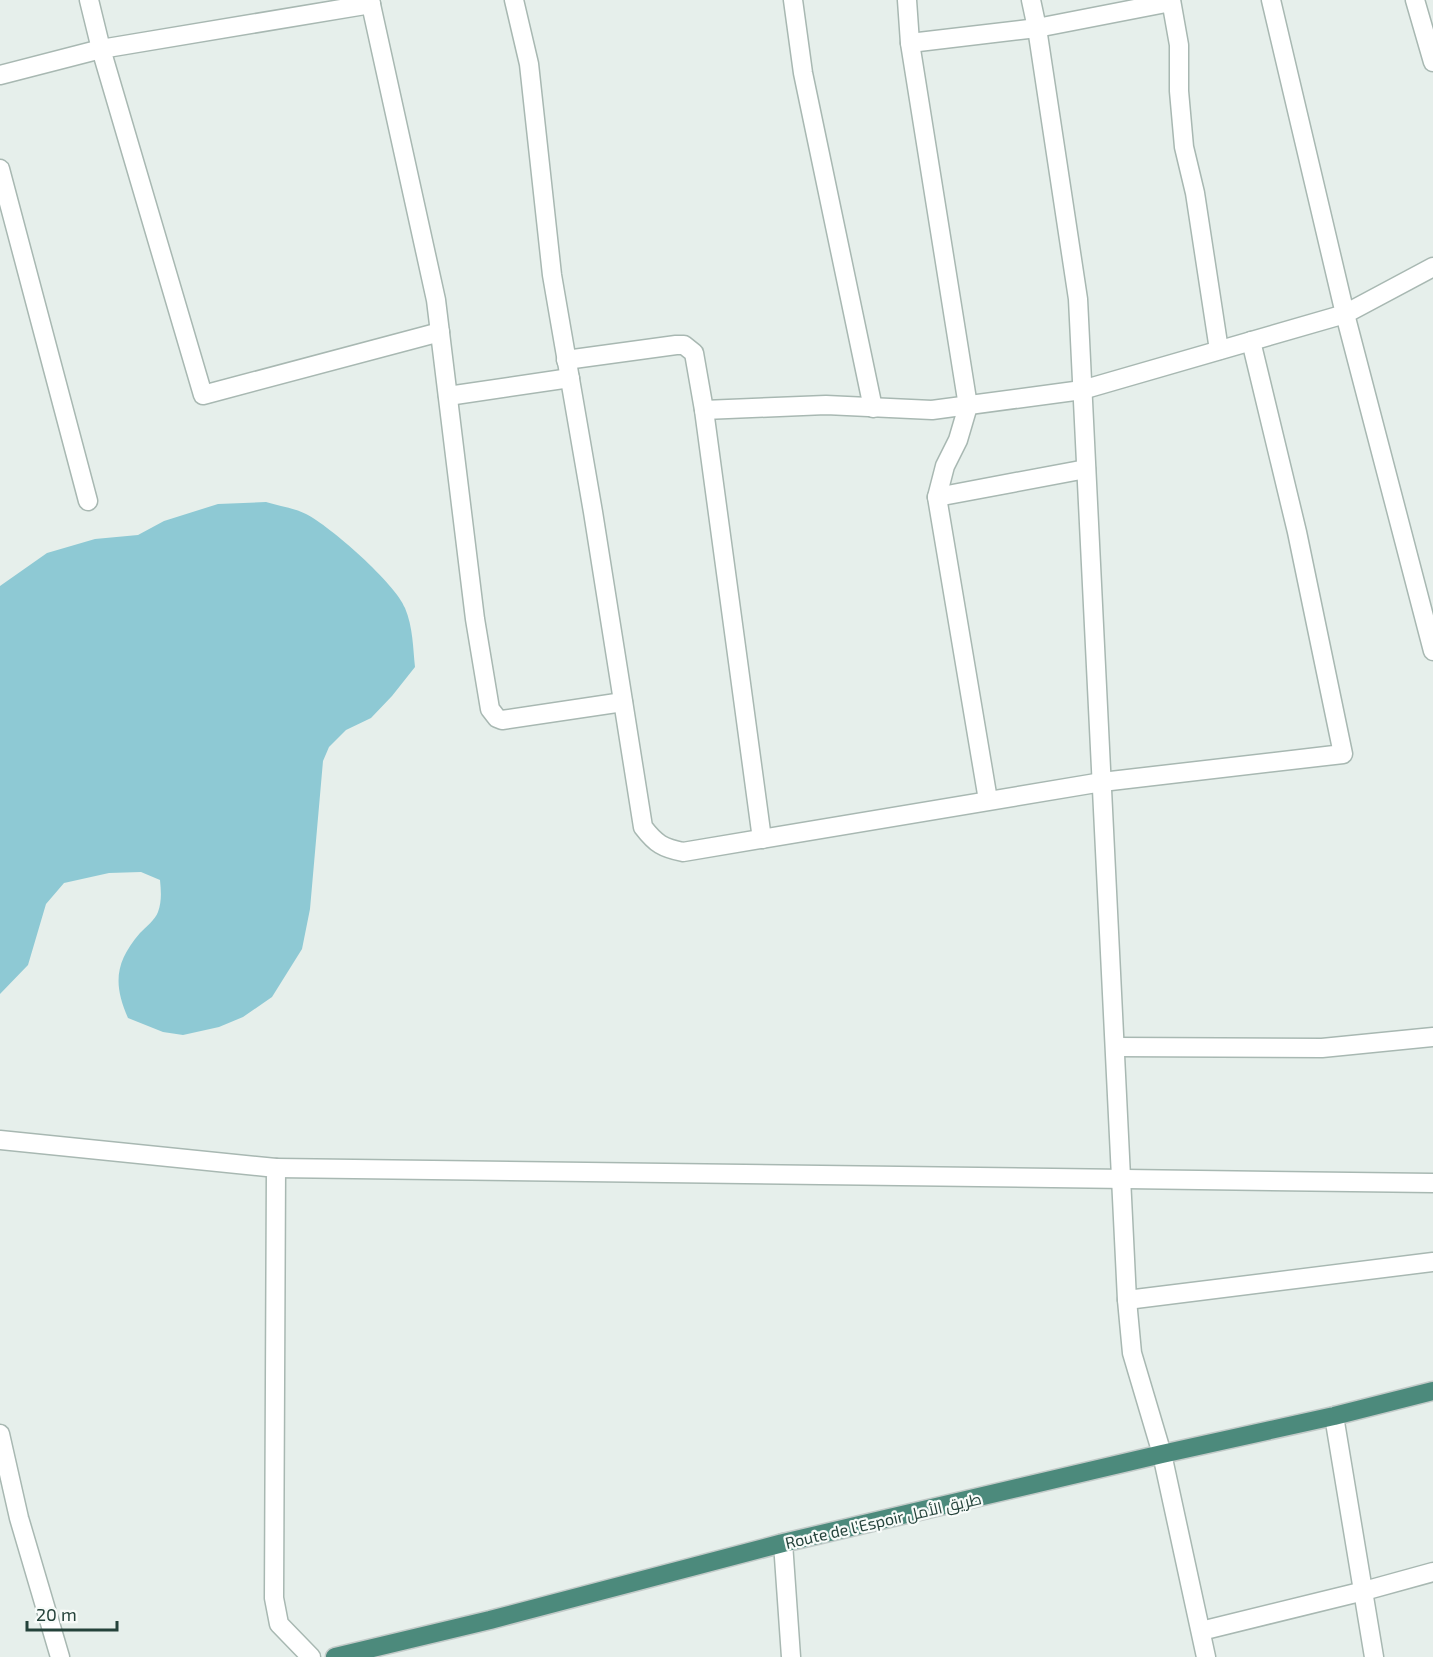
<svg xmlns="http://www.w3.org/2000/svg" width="1433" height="1657" font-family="'Exo 2',Cairo,sans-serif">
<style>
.water{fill:#8ec9d4}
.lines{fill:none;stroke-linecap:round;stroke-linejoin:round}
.minor-casing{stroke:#a8b8b2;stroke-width:21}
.trunk-casing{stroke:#c2cac8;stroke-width:21}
.minor{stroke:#fff;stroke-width:18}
.trunk{stroke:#4c8a7c;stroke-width:18}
.labels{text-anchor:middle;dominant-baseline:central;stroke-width:4.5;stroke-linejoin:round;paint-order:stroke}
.street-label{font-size:16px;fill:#24423a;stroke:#f7fbf9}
</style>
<rect width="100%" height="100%" fill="#e6efeb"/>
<!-- water -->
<path class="water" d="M266,502C279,506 294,508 306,514C330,526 396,584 405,608C413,627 413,648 415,667L392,696L371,718L346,730L329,747L323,761L310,909L302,949L272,997L243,1017L219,1027L183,1035L163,1032L128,1018C113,984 115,962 140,933C146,927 155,920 158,912C162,901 161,891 160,880L141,872L109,873L64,883L46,904L28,965L0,994V586L47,553L95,539L138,535L164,521L218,504Z"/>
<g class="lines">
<!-- minor casing -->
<g class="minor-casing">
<g id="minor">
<polyline points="89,0 101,49 203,395 440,332"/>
<polyline points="370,0 436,300 475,619 490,709 497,718 502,720 623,702"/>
<path d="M514,0L529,64L552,275L593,512L643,827C656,844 663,848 683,852L1102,782L1343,754L1297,532L1251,341"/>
<polyline points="793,0 803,73 873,408"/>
<polyline points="907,0 910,43 968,406 958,440 945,466 937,497 988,800"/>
<polyline points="1031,0 1037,28 1078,299 1127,1300 1132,1353 1162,1454 1206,1657"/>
<polyline points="1171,0 1179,45 1179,91 1184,147 1195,193 1219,350"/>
<polyline points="1271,0 1345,314 1433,651"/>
<polyline points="1415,0 1433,62"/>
<polyline points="910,43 1037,28 1171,2"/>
<polyline points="0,75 101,49 371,4"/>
<polyline points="0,169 88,501"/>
<polyline points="566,360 676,345 684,345 694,353 704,410 762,839"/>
<polyline points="448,396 570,378"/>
<polyline points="704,410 826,405 932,410 1082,390 1345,314 1433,267"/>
<polyline points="937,497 1086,469"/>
<polyline points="1116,1047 1322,1048 1433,1037"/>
<polyline points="0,1140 276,1168 274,1598 279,1624 311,1657"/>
<polyline points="276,1168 1433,1183"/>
<polyline points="1127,1300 1433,1262"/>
<polyline points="1334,1416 1374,1657"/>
<polyline points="0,1434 19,1518 60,1657"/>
<polyline points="783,1543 791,1657"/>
<polyline points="1201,1631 1364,1591 1433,1572"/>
</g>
</g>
<!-- trunk casing -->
<g class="trunk-casing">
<polyline id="trunk" points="335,1657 490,1620 783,1543 1162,1454 1334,1416 1433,1391"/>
</g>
<!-- minor -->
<use href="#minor" class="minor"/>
<!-- trunk -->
<use href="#trunk" class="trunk"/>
</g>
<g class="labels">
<!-- street labels -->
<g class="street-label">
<text transform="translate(883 1520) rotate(-13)">Route de l’Espoir طريق الأمل</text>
</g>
</g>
<!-- scale -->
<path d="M27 1621v9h90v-9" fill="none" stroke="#24423a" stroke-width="3"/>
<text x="36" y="1621" font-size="18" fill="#24423a" stroke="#f7fbf9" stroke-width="4.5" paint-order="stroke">20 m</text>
</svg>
